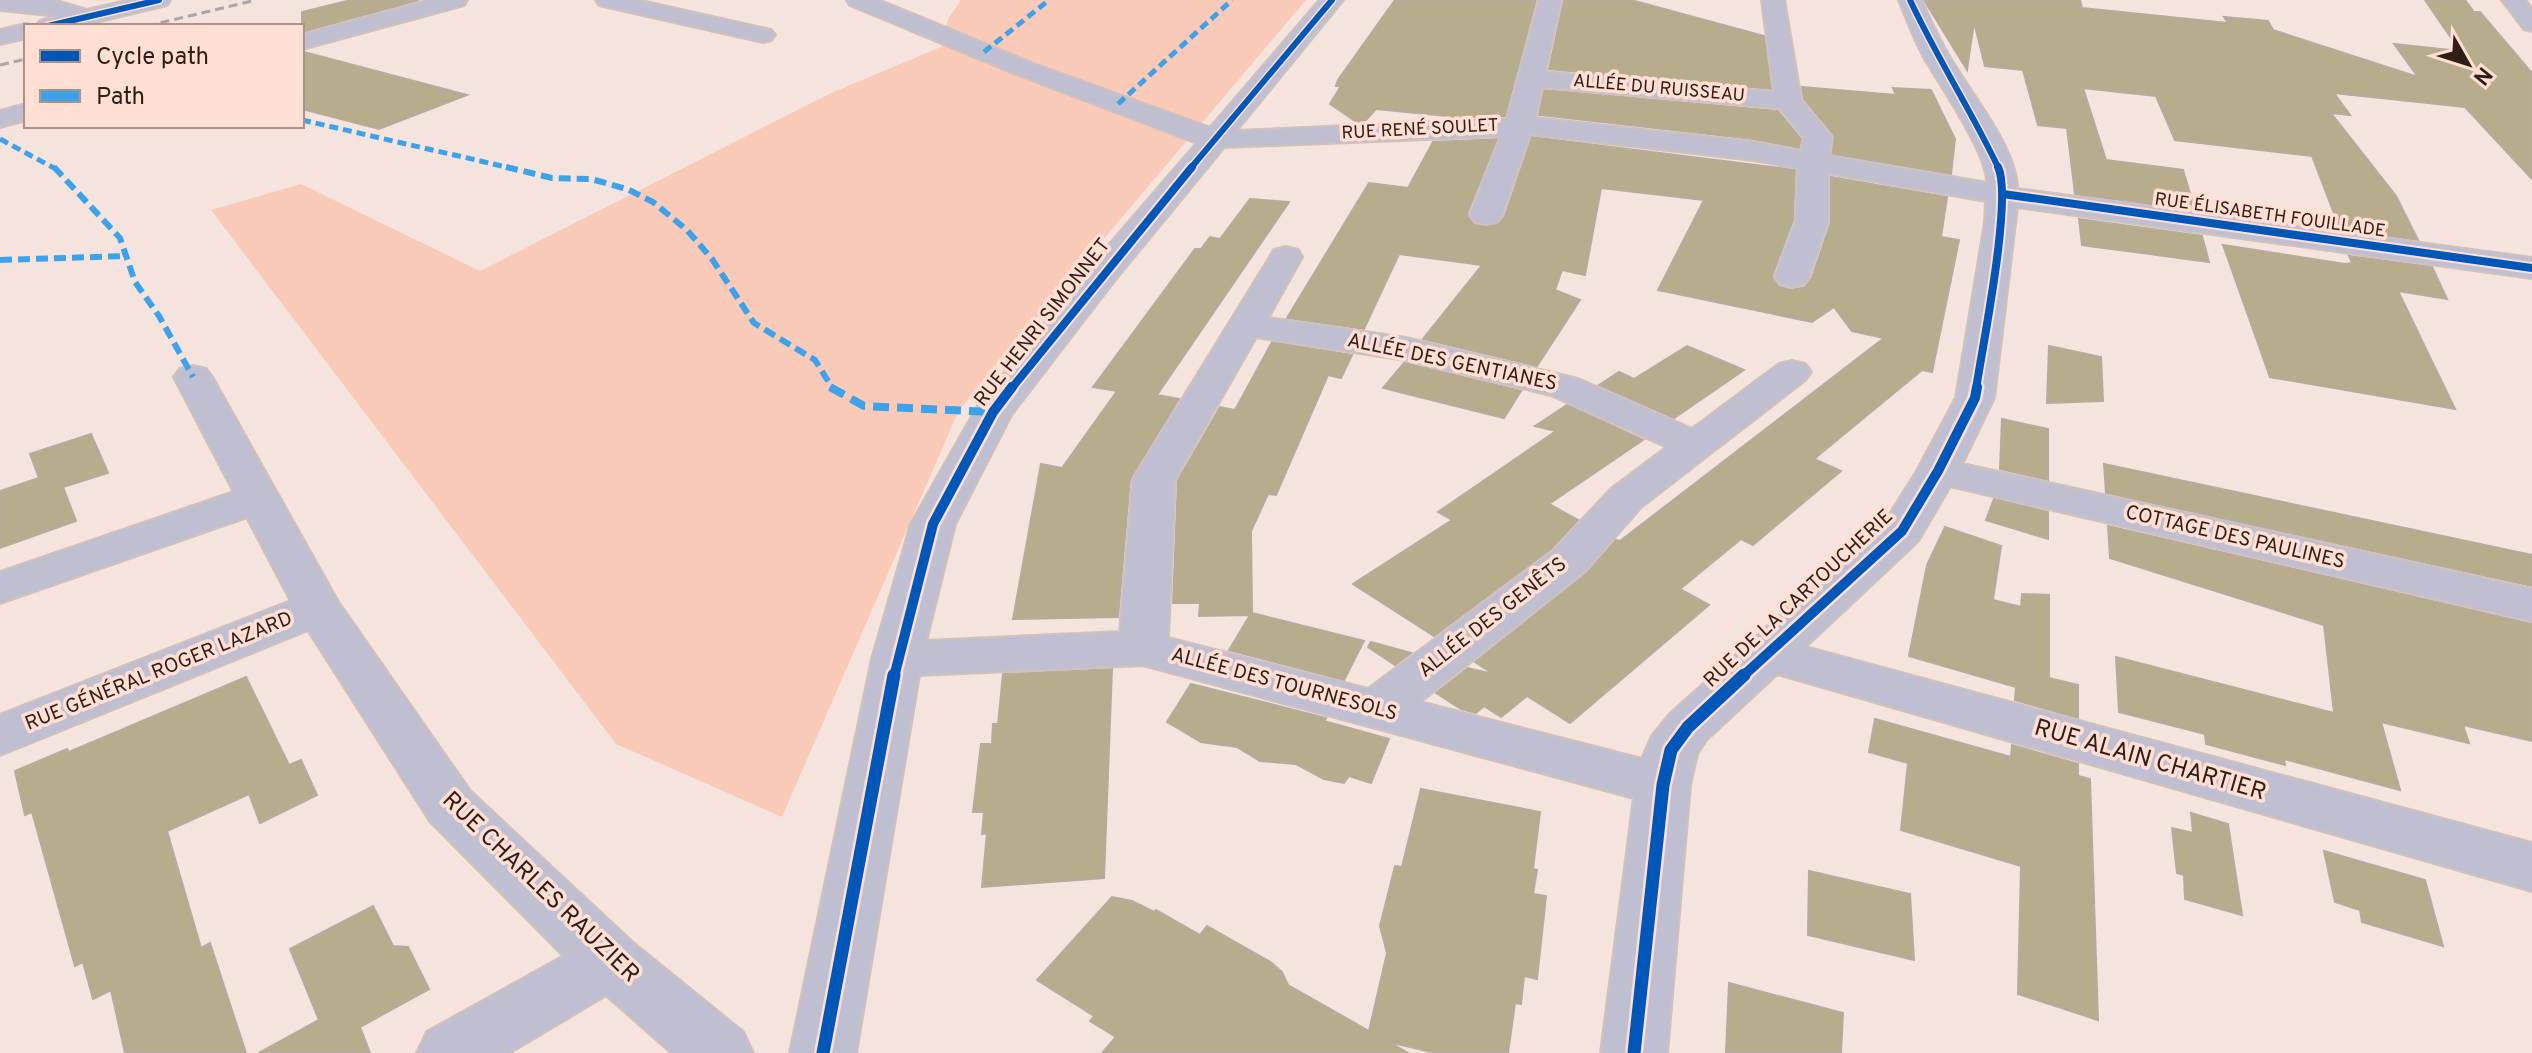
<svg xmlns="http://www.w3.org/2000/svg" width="2532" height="1053" font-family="Overpass,sans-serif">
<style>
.green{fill:#facab9}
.building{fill:#b7ac8b;stroke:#b5ab9f;stroke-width:2}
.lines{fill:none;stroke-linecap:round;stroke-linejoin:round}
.minor-casing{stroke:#d0c1bb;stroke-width:4}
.minor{fill:#bfbfd1;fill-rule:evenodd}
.rail{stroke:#aaa4ab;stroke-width:3;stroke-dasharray:9 5;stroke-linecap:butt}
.quiet-far2{stroke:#3ea2ea;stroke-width:5;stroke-dasharray:9 5;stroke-linecap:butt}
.quiet-far1{stroke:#3ea2ea;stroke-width:6;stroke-dasharray:12 6;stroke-linecap:butt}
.quiet{stroke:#3ea2ea;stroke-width:8;stroke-dasharray:16 8;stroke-linecap:butt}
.cycleway-far3-casing{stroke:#ffdfd3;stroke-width:9}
.cycleway-far2-casing{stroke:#ffdfd3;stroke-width:12}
.cycleway-far1-casing{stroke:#ffdfd3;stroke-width:15}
.cycleway-casing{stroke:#ffdfd3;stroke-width:18}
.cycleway-far3{stroke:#0057b8;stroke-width:6}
.cycleway-far2{stroke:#0057b8;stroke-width:8}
.cycleway-far1{stroke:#0057b8;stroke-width:10}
.cycleway{stroke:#0057b8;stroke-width:13}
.labels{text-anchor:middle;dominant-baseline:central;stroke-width:7;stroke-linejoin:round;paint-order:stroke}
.far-street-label{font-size:18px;fill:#301d16;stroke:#ffdfd3}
.street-label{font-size:20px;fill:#301d16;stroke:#ffdfd3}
.near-street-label{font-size:24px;fill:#301d16;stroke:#ffdfd3}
</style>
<rect width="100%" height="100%" fill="#f5e4dd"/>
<!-- green -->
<polygon class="green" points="961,0 1306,0 959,410 782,817 616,744 211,210 301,184 480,271 831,93 941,47 948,19"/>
<!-- building -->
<g class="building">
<polygon points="351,0 419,0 302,32 302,12"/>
<polygon points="1395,0 1536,0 1505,116 1445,119 1447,116 1376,109 1364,122 1358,123 1330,104 1341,86 1336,86 1338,80"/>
<polygon points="1564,0 1631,0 1764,36 1771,89 1549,69"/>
<polygon points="1924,0 2080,0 2082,8 2228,23 2224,17 2268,21 2273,30 2418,77 2394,44 2460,51 2425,0 2465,0 2474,12 2480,12 2532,73 2532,179 2465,107 2334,93 2350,115 2331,113 2396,196 2418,240 2340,229 2312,156 2175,140 2156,96 2083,88 2106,160 2183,170 2195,210 2075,194 2067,128 2038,125 2023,70 1985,66 1974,22 1967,70"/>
<polygon points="302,52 304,52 467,95 379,129 302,109"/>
<polygon points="1802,87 1896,95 1893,88 1931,90 1955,139 1951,174 1832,154 1834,135 1804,99"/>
<polygon points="1544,90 1778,111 1801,139 1799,148 1753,139 1539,115"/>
<polygon points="1532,137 1795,170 1793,220 1772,276 1778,286 1791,290 1805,287 1812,278 1831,222 1831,177 1947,197 1941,237 1959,240 1932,372 1922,370 1814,459 1841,471 1753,545 1741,539 1680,589 1709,605 1570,723 1527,696 1501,717 1484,706 1476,713 1461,709 1436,693 1468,668 1493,674 1475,662 1587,573 1616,540 1620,541 1884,338 1852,331 1834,307 1812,322 1658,290 1704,200 1601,188 1585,275 1562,270 1555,290 1580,300 1537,366 1423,339 1482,265 1399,254 1364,329 1287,318 1369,183 1408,188 1433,142 1497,139 1467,214 1474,225 1498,225 1505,216"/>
<polygon points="1250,199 1289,202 1157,395 1179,399 1130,479 1118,617 1013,619 1041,464 1062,468 1117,391 1093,387 1195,249 1201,249 1210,237 1220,239"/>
<polygon points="2079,219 2202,236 2209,262 2082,245"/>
<polygon points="2223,245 2345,264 2352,263 2349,256 2432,267 2447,299 2398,291 2455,409 2270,377"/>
<polygon points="1272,342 1352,355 1341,378 1328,375 1276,495 1268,494 1251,531 1252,613 1364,641 1344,680 1229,650 1250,615 1199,616 1200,603 1173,603 1178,480 1220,407 1235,410"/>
<polygon points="1687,346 1744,370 1674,418 1599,385 1619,372 1634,379"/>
<polygon points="2049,346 2101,357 2103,401 2047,403"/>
<polygon points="1404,363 1405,363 1521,391 1504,418 1383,388"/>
<polygon points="1567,405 1643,440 1549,504 1578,520 1551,549 1434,636 1353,584 1452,520 1438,512 1556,431 1535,426"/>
<polygon points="2002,419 2048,429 2048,480 2000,469"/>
<polygon points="91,434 108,473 63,487 76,521 0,548 0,491 39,478 30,454"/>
<polygon points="2104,464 2532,555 2532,586 2106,493"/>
<polygon points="1994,499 2048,512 2048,539 1986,520"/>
<polygon points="2108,526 2532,624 2532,741 2463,725 2469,743 2381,722 2400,790 2284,759 2285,765 2206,744 2205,734 2119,712 2116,657 2334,713 2324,625 2110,558"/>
<polygon points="1945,527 2001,546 1993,600 2021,607 2022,594 2049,595 2049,678 2078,685 2078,718 2015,700 2016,687 1909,656 1927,565"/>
<polygon points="1371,642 1411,653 1395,665 1368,647"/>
<polygon points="1112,669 1104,878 982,887 987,833 982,834 984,812 973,812 981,744 992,744 993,724 998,724 1003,674"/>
<polygon points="246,677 289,765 301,760 317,795 260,823 249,794 167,831 201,948 210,943 246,1053 125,1053 111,990 93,999 83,962 75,966 32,812 25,815 15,771 67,749 69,752"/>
<polygon points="1191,684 1326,718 1324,721 1389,739 1371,783 1349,776 1344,783 1324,779 1296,764 1260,761 1237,747 1201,742 1167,722"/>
<polygon points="1875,719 2011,757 2012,745 2078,764 2078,776 2090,779 2098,1020 2018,994 2021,866 1901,830 1908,763 1869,752"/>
<polygon points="1421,789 1540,812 1533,869 1537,870 1533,894 1546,896 1537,979 1524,976 1521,1004 1515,1003 1508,1053 1435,1053 1389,1042 1408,1053 1102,1053 1116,1037 1090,1021 1094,1016 1037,980 1112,897 1132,901 1154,912 1156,910 1200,935 1207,926 1272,963 1282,972 1288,985 1369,1031 1387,953 1380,926 1395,866 1402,867"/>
<polygon points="2191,813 2228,824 2242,915 2185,899 2184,875 2177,873 2172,828 2193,833"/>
<polygon points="2324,851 2425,880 2443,946 2362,922 2360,910 2335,902"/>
<polygon points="1809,871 1910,894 1914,960 1808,935"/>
<polygon points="373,906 393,946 408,947 429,989 360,1027 370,1053 259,1053 319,1020 290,949"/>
<polygon points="1729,983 1843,1013 1841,1053 1726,1053"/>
</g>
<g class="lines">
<!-- minor casing -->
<g class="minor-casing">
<g id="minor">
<polygon points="0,0 53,0 87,10 130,0 170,0 167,5 78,26 36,26 40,21 60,16 0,10"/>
<polygon points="430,0 467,0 464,5 302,49 302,35"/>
<polygon points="596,0 637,0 771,30 775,35 771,40 763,42 599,5"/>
<path d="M847,0H878L1039,66L1210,128L1320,0H1343L1236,131L1507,119L1539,0H1561L1545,72L1774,92L1762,0H1784L1801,100L1832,137L1829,156L1987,183C1988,154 1940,85 1924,57C1914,39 1907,19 1899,0H1921C1930,19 1938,38 1949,56C1969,92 2017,148 2017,189L2532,258V278L2017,207L1994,398L1962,464L2532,589V621L1950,486L1918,541L1805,647L2532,843V891L1777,674L1706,740L1697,754L1690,785L1667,1053H1601L1634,798L1143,665L919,675L856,1053H790L872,659L911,524L979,404L1090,267L1197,143L1021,76L850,5ZM1542,87L1780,108L1804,138L1801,151L1753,142L1535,118ZM1530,134L1753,160L1798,168L1796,221L1775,277L1780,284L1792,287L1804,284L1809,277L1828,221V173L1986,201L1985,223L1956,398L1917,471L1885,522L1670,714L1652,736L1642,759L1420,702L1585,571L1641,507L1805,380L1811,372L1805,364L1792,361L1779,364L1692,429L1578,379L1406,338L1268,318L1302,257L1298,250L1286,247L1274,250L1270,257L1133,479L1120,632L926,641L955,524L1011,415L1114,281L1224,147L1501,136L1470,215L1475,222L1486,224L1497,222L1502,215ZM1256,337L1406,360L1551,395L1667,447L1611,489L1553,551L1368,689L1168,638L1175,479Z"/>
<polygon points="2502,0 2525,0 2532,9 2532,31 2524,29"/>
<polygon points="26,24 34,26 26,26 26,38 0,44 0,30"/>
<polygon points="26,104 26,120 0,127 0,111"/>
<polygon points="193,366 206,369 212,377 338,602 470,791 632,942 743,1032 753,1053 672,1053 606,995 509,1053 417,1053 427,1032 564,956 430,821 308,630 0,755 0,715 291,601 247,517 0,603 0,572 234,492 174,377 180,369"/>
</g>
</g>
<!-- minor -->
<use href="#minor" class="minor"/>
<!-- rail -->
<g class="rail">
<polyline points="147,26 256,0"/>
<polyline points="0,65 26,59"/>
</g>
<!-- quiet-far2 -->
<g class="quiet-far2">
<polyline points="984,52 1049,0"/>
<polyline points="1118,104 1232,0"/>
<polyline points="302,120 515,169"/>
<polyline points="0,139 56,169"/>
</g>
<!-- quiet-far1 -->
<g class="quiet-far1">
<polyline points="54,167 120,238 135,282 159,316 193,377"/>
<polyline points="506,167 552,178 591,179 627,189 653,202 687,230 712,259 754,323 815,360 833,389"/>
<polyline points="0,260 127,256"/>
</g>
<!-- quiet -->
<polyline class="quiet" points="830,387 864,406 993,412"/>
<!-- cycleway-far3 casing -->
<g class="cycleway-far3-casing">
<g id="cycleway-far3">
<path d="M1910,0C1937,58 1972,112 1999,169"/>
<polyline points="48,26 159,0"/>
<polyline points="1190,169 1332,0"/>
</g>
</g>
<!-- cycleway-far2 casing -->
<g class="cycleway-far2-casing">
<g id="cycleway-far2">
<polyline points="2003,194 2532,268"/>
<polyline points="1011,389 1192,167"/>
<path d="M1976,389C1982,349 2013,197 1998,167"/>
</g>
</g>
<!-- cycleway-far1 casing -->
<g class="cycleway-far1-casing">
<g id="cycleway-far1">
<polyline points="894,677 933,524 993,412 1012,387"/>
<polyline points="1742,677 1902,531 1938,471 1975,398 1977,387"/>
</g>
</g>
<!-- cycleway casing -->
<g class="cycleway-casing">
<g id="cycleway">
<polyline points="823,1053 894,675"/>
<polyline points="1634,1053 1663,785 1671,750 1688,727 1744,675"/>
</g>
</g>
<!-- cycleway-far3 -->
<use href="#cycleway-far3" class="cycleway-far3"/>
<!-- cycleway-far2 -->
<use href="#cycleway-far2" class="cycleway-far2"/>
<!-- cycleway-far1 -->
<use href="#cycleway-far1" class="cycleway-far1"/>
<!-- cycleway -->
<use href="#cycleway" class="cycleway"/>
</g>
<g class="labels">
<!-- far-street labels -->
<g class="far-street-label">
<text transform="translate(1659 89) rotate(5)">ALLÉE DU RUISSEAU</text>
<text transform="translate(1420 130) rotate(-3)">RUE RENÉ SOULET</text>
<text transform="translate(2270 216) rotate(8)">RUE ÉLISABETH FOUILLADE</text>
</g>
<!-- street labels -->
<g class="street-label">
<text transform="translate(1043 323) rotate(-52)">RUE HENRI SIMONNET</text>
<text transform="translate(1452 363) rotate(12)">ALLÉE DES GENTIANES</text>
<text transform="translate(2235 538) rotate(13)">COTTAGE DES PAULINES</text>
<text transform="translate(1799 599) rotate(-43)">RUE DE LA CARTOUCHERIE</text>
<text transform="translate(1493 618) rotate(-38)">ALLÉE DES GENÊTS</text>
<text transform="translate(159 672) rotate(-22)">RUE GÉNÉRAL ROGER LAZARD</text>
<text transform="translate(1284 685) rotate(15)">ALLÉE DES TOURNESOLS</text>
</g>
<!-- near-street labels -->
<g class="near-street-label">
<text transform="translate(2150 761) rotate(16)">RUE ALAIN CHARTIER</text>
<text transform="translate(540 888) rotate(44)">RUE CHARLES RAUZIER</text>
</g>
</g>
<!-- legend -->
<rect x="24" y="24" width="280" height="104" fill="#ffdfd3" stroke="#ac9187" stroke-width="2"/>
<rect x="40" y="50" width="40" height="12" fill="#0057b8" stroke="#ac9187" stroke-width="2"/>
<text x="96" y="64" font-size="24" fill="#301d16">Cycle path</text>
<rect x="40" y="90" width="40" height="12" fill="#3ea2ea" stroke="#ac9187" stroke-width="2"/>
<text x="96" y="104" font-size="24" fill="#301d16">Path</text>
<!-- north arrow -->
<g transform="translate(2468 64) rotate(129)" stroke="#ffdfd3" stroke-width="6" paint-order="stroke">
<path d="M0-6L14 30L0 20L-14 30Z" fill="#301d16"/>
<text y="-12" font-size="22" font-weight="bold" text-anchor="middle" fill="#301d16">N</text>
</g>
</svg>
